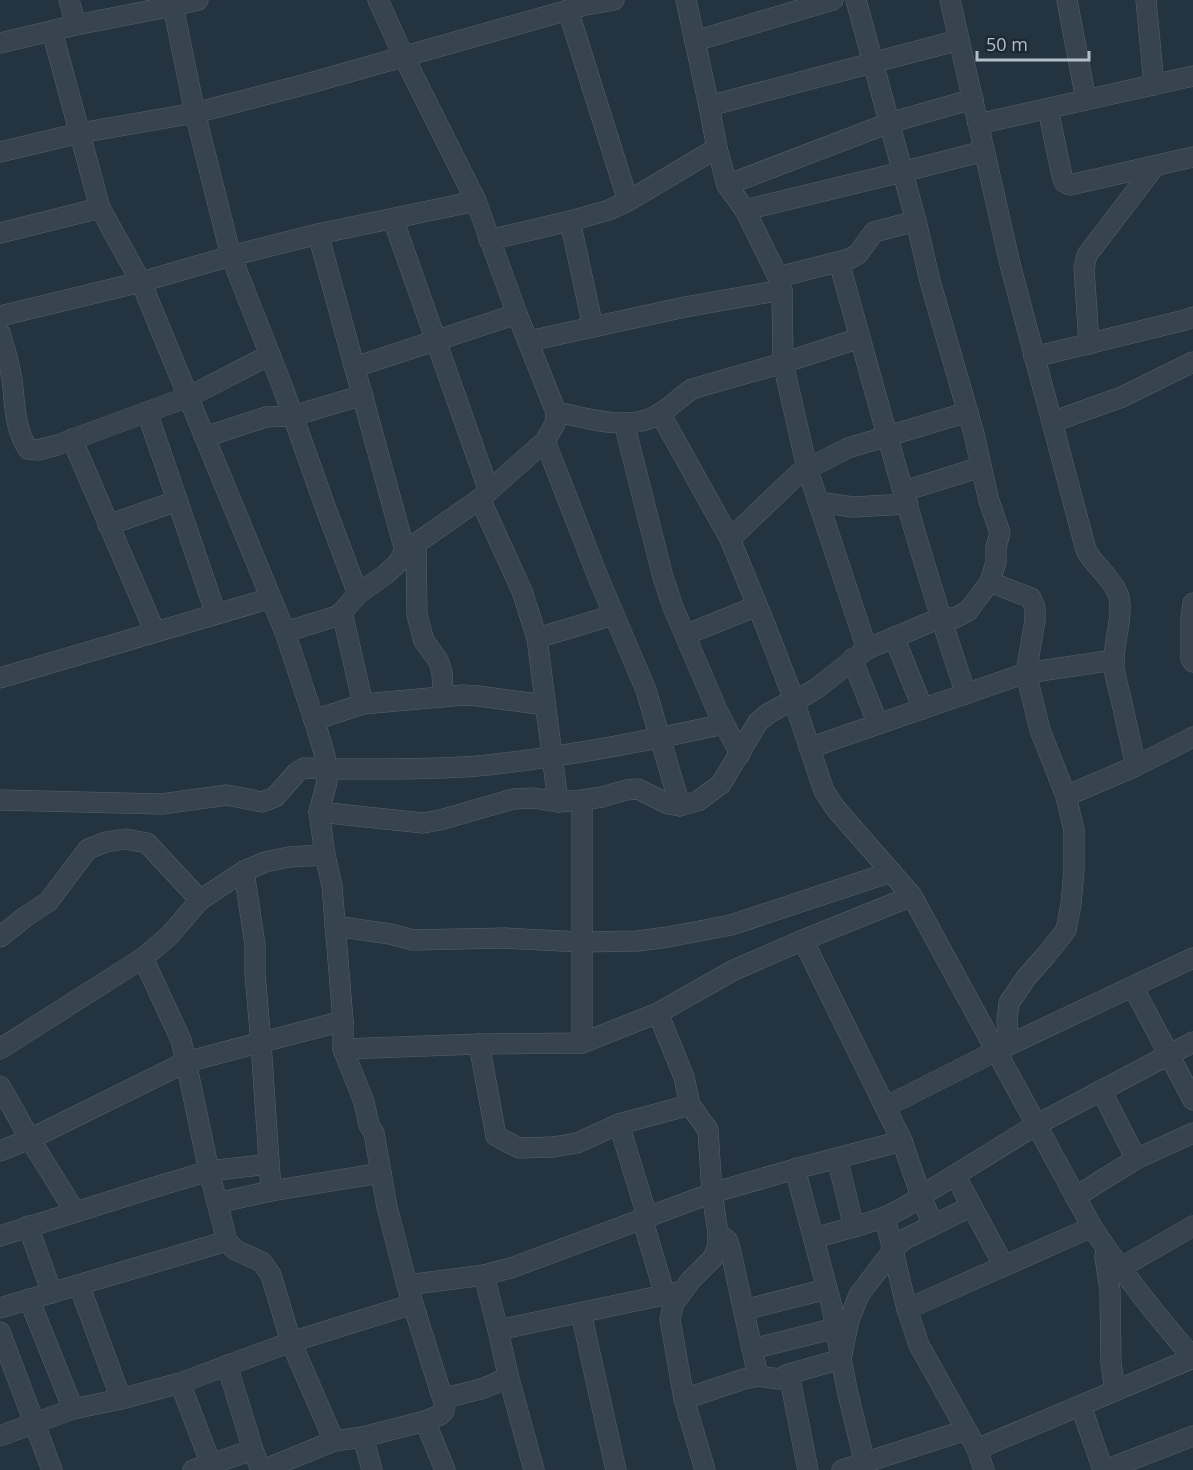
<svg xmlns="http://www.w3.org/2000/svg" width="1193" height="1470" font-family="'Open Sans',sans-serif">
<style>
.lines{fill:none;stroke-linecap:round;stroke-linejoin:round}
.minor-casing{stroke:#55626d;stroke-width:21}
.minor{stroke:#37444f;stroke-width:20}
</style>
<rect width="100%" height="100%" fill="#23333f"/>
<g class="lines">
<!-- minor casing -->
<g class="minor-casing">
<g id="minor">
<polyline points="69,0 76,25"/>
<path d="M950,0L1010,264L1086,550C1094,566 1111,576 1118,594C1125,614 1112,645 1114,667C1115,678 1119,689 1121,699C1126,721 1131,744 1136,766"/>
<polyline points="1067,0 1086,100"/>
<polyline points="1146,0 1154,85"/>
<polyline points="173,6 195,113 231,256 283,388 326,509 358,594"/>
<polyline points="568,10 628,201"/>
<polyline points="52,31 100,208 141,282 285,632 317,729 325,756 327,782 319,812 325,855 332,886 343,1021 343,1049 364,1102 369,1125 374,1133 387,1207 407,1285 445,1406 444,1411 440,1415 425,1421 363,1437 334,1441 263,1470"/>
<polyline points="695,41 833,0"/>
<polyline points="0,43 76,25 173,6 198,0"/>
<polyline points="709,106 959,40"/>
<polyline points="1048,109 1062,176 1064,182 1070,185 1193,157"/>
<polyline points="978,124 1193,76"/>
<polyline points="0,152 80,133 195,113 303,85 586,5 614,0"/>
<polyline points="727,185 889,123 973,99"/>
<polyline points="745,210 902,172 984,151"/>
<polyline points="393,219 489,491"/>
<polyline points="570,221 593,327"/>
<polyline points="0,233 100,208"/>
<polyline points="318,234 405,551"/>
<polyline points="489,240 570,221 609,210 628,201 717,148"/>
<path d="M839,262C879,406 918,552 966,694"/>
<polyline points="778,277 849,259 858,254 874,232 916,221"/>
<polyline points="0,316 141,282 231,256 318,234 476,201"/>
<path d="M0,333C5,348 9,363 12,379C15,403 14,428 28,449L38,450L57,445L188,397L270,355"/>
<polyline points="860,338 783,363 807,468 867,649"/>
<polyline points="529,341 685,307 782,290"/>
<polyline points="1089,344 1084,268 1087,255 1155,166"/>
<polyline points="1034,357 1185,320 1193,317"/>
<polyline points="355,367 517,314"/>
<polyline points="147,412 216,614"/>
<path d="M556,412C588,418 627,432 658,415C670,408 680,397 692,389L783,363L782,290L778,277L745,210L727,185L717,148L709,106L686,0"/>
<path d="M660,413L730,539L766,627L791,692L824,791L836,809L912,896L1092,1227C1122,1273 1157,1316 1193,1358"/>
<polyline points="1052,422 1122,397 1193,362"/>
<polyline points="624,423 663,577 673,607 717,710 740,754"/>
<polyline points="205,437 266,417 293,416 363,395"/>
<polyline points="72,439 155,632"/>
<polyline points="545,441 598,577 646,690 680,806"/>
<polyline points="904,491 981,467"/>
<polyline points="480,499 522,591 537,638 558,802"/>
<polyline points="818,502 853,507 908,504"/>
<polyline points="108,525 177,501"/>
<polyline points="730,539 799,473 848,448 968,412"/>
<polyline points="416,544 417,615 424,641 438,660 442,672 443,697"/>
<polyline points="990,582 1031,598 1035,608 1035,620 1026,673 1040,730 1066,796 1074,830 1074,870 1071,904 1066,930 1047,954 1026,978 1009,1003 1007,1021 1009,1045"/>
<polyline points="1193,603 1191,619 1191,659 1193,662"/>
<polyline points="342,612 363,704"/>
<polyline points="285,632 337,616 342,612 358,594 386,574 398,563 405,551 480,499 545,441 555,424 556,412 517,314 476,201 404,57 378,0"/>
<polyline points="685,635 757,606"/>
<polyline points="894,637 923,709"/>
<polyline points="537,638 614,615"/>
<polyline points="852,659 878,724"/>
<polyline points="0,678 271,598"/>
<polyline points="314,720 363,704 463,695 478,696 545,705"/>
<polyline points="809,748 1026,673 1114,660"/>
<polyline points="1066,796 1136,766 1193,737"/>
<path d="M0,800L162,804L227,795L262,802L275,797L297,772L304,768L326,769C376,769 427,770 477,766C560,758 643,742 724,724"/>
<polyline points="582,800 582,1043"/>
<polyline points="319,812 423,823 440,820 513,799 533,798 558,802 582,800 602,797 626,790 638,789 668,804 680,806 698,801 721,784 758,722 769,713 793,700 804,696 817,688 867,649 940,618 955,618 968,611 990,582 996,562 996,547 1000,533 989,501 974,434 930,281 916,221 856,0"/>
<polyline points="244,871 255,945 255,974 261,1043 271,1191"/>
<polyline points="335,926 390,934 413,940 505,938 582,942 638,941 668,937 731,925 891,872"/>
<polyline points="0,937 25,917 48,902 88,849 106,842 125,839 147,843 200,900"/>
<polyline points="803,940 902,1141 921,1196 933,1225"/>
<polyline points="143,958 181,1040 186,1062 209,1171 227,1241 235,1250 262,1262 271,1275 291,1342 334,1441"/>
<polyline points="1133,987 1193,1100"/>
<polyline points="658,1013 684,1077 690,1105 708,1130 712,1193 718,1233 718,1246 713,1258 691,1280 674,1303 670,1319 684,1399 705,1470"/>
<polyline points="479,1044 496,1136 519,1148 553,1147 577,1143 619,1124 690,1105"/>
<polyline points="0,1049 143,958 169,936 200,900 244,871 265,862 289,857 325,855"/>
<polyline points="343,1049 479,1044 582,1043 658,1013 734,970 803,940 912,896"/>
<polyline points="0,1086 30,1139 75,1212"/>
<polyline points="1101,1090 1136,1159"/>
<polyline points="885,1107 996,1051 1193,958"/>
<polyline points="619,1124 647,1216"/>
<polyline points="0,1151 30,1139 186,1062 343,1021"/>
<polyline points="837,1158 854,1227"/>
<polyline points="955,1175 1004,1266"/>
<polyline points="1075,1197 1136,1159 1193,1133"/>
<polyline points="217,1203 271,1191 381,1173"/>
<polyline points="642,1218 665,1295"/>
<polyline points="885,1218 907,1309 919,1345 977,1449 984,1470"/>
<polyline points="28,1226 52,1293"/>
<polyline points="718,1233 727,1240 730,1248 758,1376"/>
<polyline points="0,1236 152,1188 209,1171 269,1164"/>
<path d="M814,1238C851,1227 890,1221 921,1196L1036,1125L1193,1042"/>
<polyline points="1106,1248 1105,1257 1110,1291 1111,1363 1115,1391"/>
<polyline points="1120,1268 1193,1226"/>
<polyline points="484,1275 498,1330 508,1375 534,1470"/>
<polyline points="79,1285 121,1399"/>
<polyline points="407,1285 484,1275 511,1268 712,1193 795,1169 902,1141"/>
<polyline points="29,1299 73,1409"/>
<polyline points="0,1308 227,1241"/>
<polyline points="907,1309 1092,1227"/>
<polyline points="744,1310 827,1289"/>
<polyline points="581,1313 616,1470"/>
<polyline points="498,1330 683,1291"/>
<polyline points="0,1332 52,1470"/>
<polyline points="752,1349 836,1328"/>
<polyline points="227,1365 253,1450 261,1470"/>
<polyline points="789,1374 808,1470"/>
<polyline points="180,1383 211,1464"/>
<path d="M444,1398C463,1393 493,1389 508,1375"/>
<polyline points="684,1399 744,1379 758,1376 779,1379 789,1374 841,1359 832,1307 795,1169"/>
<polyline points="1081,1406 1103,1470"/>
<polyline points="425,1421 445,1470"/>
<polyline points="0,1436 73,1409 121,1399 180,1383 291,1342 413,1304"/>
<polyline points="363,1437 372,1470"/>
<polyline points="977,1449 1193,1358"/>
<polyline points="865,1464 848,1394 841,1359 849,1320 859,1295 893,1250 903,1240 972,1206"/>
<polyline points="193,1470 253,1450"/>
<polyline points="842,1470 966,1430"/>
<polyline points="1105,1470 1193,1436"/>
</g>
</g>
<!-- minor -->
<use href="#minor" class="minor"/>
</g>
<!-- scale -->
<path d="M977 51v9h112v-9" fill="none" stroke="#b3bfca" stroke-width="3"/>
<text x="986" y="51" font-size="18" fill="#b3bfca" stroke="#1c2934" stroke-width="4.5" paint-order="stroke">50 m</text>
</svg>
